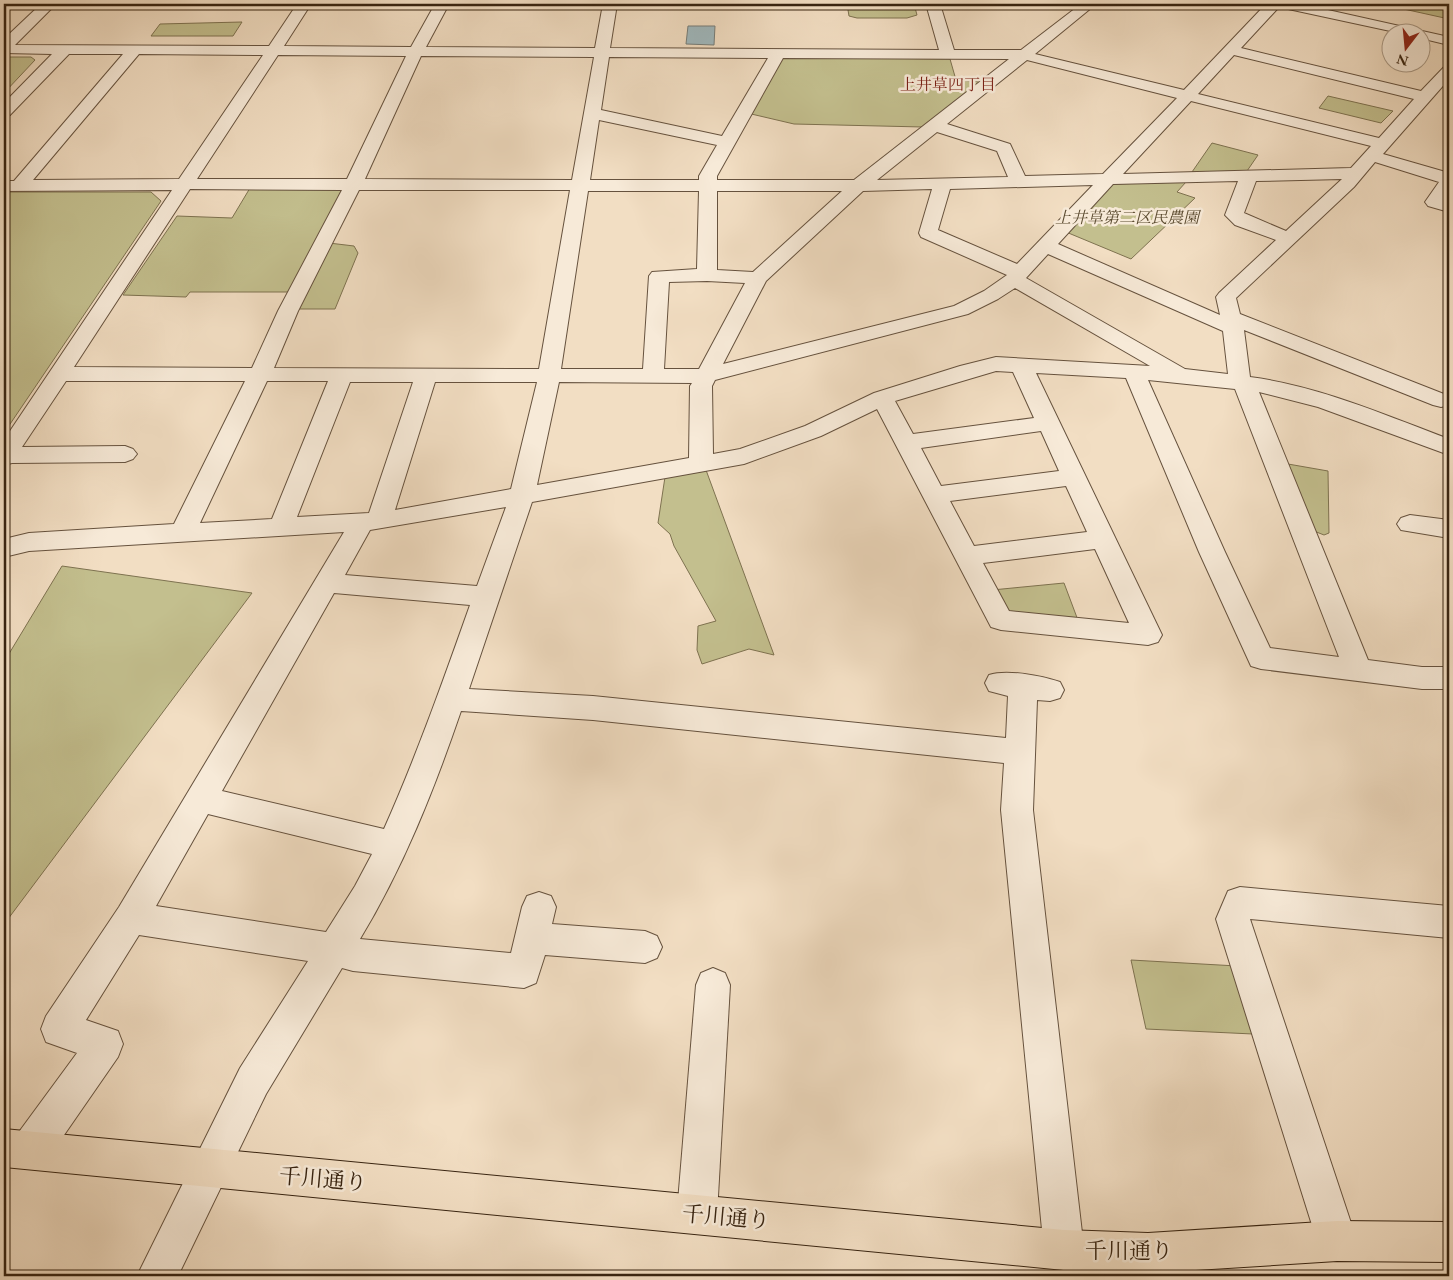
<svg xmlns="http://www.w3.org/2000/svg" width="1453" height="1280" font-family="'EB Garamond','Noto Serif JP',serif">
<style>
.green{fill:#c3bf8e;stroke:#7e7250}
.water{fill:#a0b9bf;stroke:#767d79}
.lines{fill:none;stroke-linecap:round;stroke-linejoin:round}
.minor-casing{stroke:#66523e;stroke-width:2}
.major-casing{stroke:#382411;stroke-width:2}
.minor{fill:#f7ead8;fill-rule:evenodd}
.major{fill:#f2dec3;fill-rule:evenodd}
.labels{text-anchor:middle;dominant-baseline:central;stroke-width:5;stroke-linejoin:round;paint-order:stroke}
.far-neighbourhood-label{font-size:16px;fill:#7a1f14;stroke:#f7ead8}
.far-park-label{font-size:16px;font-style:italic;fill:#5b4b30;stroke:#f7ead8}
.near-street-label{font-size:22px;fill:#382411;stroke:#f7ead8}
</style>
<rect width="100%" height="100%" fill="#f2dec3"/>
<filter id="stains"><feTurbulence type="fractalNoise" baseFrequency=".004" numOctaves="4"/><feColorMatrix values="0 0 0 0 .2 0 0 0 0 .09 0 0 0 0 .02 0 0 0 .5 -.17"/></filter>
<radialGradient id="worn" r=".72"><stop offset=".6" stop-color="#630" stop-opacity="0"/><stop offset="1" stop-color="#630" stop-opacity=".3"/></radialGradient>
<!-- green -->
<g class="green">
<polygon points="847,4 914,4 917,15 907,18 857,18 849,16"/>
<polygon points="1449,4 1449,19 1381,4"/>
<polygon points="242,22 233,36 151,36 160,24"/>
<polygon points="4,57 31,57 35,60 4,93"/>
<polygon points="780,57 950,59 956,80 982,82 923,127 794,124 747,113"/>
<polygon points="1328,96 1393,111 1381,123 1319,108"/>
<polygon points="1212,143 1258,155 1247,171 1192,172"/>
<polygon points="1186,182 1177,192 1195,198 1131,259 1066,232 1112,184"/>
<polygon points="250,188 337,188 343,193 290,292 190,292 186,297 123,295 177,216 232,218"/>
<polygon points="4,192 151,192 161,201 4,433"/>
<polygon points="329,243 354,246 358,253 335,309 299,309"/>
<polygon points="1288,464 1328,471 1329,533 1324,535 1314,531"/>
<polygon points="706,470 774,655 749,649 702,664 697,650 698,626 716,621 674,546 670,534 658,523 665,477"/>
<polygon points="62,566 252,593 8,919 4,918 4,662"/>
<polygon points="1064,583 1079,623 1005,616 992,590"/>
<polygon points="1131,960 1237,966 1253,1034 1146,1029"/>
</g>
<!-- water -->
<polygon class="water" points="688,26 715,26 714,45 686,44"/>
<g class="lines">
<!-- minor casing -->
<g class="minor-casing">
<g id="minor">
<path d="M41,4H56L15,45L269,46L297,4H311L284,46L411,47L435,4H449L426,47L595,48L603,4H617L610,48L939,50L926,4H940L954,50H1021L1081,4H1096L1035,54L1184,90L1266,4H1301L1449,37V45L1420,38V32H1395L1279,7L1241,48L1421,91L1444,67L1449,65V79L1383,154L1449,173V193L1445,200L1449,201V212L1428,206L1425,202L1439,182L1375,162L1354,187L1236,298L1240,314L1449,396V405L1441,407L1433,405L1244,330L1250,377C1319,386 1385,415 1449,439V455L1318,407L1259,392L1368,660L1422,667H1449V689H1422L1261,669L1251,666L1199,552L1126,378L1036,373L1162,635L1158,642L1148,645L1001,630L991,627L877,409L821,436L744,464L532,502L469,689L593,696L1006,738L1008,696L989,691L985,683L989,675C1007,669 1042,676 1060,682L1064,690L1060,698L1050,701L1037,700L1033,810L1084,1250L1078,1264L1064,1270L1050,1264L1044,1250L1001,810L1004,763L593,720L461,711C434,790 403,868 360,939L511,953L522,907L527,896L539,892L551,896L556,907L552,924L645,931L657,936L662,947L657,958L645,963L545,955L536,983L524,988L353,971L342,968L266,1094L178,1276H137L240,1068L308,961L139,935L86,1020L118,1031L123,1044L118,1057L44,1164L30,1169L16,1164L11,1150L16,1136L77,1053L46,1042L41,1029L46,1016L119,907L344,532L29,551L4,557V539L29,533L174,524L245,381H66L22,447L125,446L133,449L137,454L133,459L125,462L12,463L4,465V440L172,190L4,191V181H14L123,54H69L10,115L4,117V103L52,54L4,53V39ZM139,54L263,55L179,179L33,180ZM278,55L406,56L347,179H197ZM1234,55L1414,99L1379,138L1198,94ZM421,56L594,57L572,180L365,179ZM609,57L768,58L722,136L601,110ZM783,58L1009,59L854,180H717V176ZM1027,60L1177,98L1103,174L1025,176L1010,144L947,124ZM1191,101L1371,146L1351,168L1123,174ZM599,120L717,145L699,176V180H590ZM937,132L997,151L1008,177L877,180ZM1342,179L1286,231L1244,213L1256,181ZM1238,181L1225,215L1235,225L1276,240L1219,293L1216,297L1220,315L1058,244L1113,184ZM1093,185L1017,264L938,230L950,189ZM190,189L342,190L278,311L252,368L74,367ZM932,189L919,233L921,237L1007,275L984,291L954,306L723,364L766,281L863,191ZM359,190H570L539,369L274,368L298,311ZM588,191H699L697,269L652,272L649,276L643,369H561ZM717,191H842L753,272L717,270ZM1048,254L1223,331L1228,374L1185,369L1026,278ZM707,281L745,283L699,369H664L669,282ZM1015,288L1150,366L996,357L960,366L874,393L805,426L740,449L713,454L712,386L715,380L968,314L998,299ZM996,371L1013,372L1034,418L913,434L895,401ZM1148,380L1235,389L1339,657L1270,648L1225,552ZM267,381H328L272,519L200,523ZM350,382H413L369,513L297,517ZM435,382H537L511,489L395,510ZM559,382L692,383L690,386L689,458L537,485ZM1041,431L1059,471L941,486L921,448ZM1066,486L1087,532L974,546L950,501ZM506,507L477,586L345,575L370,530ZM1095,549L1129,623L1009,611L983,563ZM334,593L470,605C443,681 417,755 384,829L222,791ZM208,814L372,854L355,886L326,932L156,906Z"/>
<polygon points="1410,515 1449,520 1449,538 1401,530 1397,524 1401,518"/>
<polygon points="1240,887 1449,906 1449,938 1250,919 1357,1241 1351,1255 1337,1261 1323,1255 1317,1241 1216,919 1228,891"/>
<polygon points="713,968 725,973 730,985 717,1214 711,1228 697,1234 683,1228 677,1214 696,985 701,973"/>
</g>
</g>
<!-- major casing -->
<g class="major-casing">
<polygon id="major" points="4,1129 1064,1230 1148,1233 1337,1221 1449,1222 1449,1262 1337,1261 1148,1273 1064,1270 4,1167"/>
</g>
<!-- minor -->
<use href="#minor" class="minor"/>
<!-- major -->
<use href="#major" class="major"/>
</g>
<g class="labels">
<!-- far-neighbourhood labels -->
<g class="far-neighbourhood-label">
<text x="948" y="84">上井草四丁目</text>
</g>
<!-- far-park labels -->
<g class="far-park-label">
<text x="1127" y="217">上井草第二区民農園</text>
</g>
<!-- near-street labels -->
<g class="near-street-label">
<text transform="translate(323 1179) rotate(5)">千川通り</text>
<text transform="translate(726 1217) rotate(5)">千川通り</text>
<text x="1129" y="1250">千川通り</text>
</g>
</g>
<!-- margin -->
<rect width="1453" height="1280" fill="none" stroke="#f2dec3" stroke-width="20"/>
<rect x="5" y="5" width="1443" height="1270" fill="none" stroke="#382411" stroke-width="2.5"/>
<rect x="10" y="10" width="1433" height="1260" fill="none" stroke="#382411"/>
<!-- north arrow -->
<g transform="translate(1406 48) rotate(196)"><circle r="24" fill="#f7ead8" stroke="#ab9b88"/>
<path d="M0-4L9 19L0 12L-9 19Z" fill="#8f2418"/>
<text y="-8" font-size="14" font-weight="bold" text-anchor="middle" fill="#382411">N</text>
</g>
<rect width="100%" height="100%" filter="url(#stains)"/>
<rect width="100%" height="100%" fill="url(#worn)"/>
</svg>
